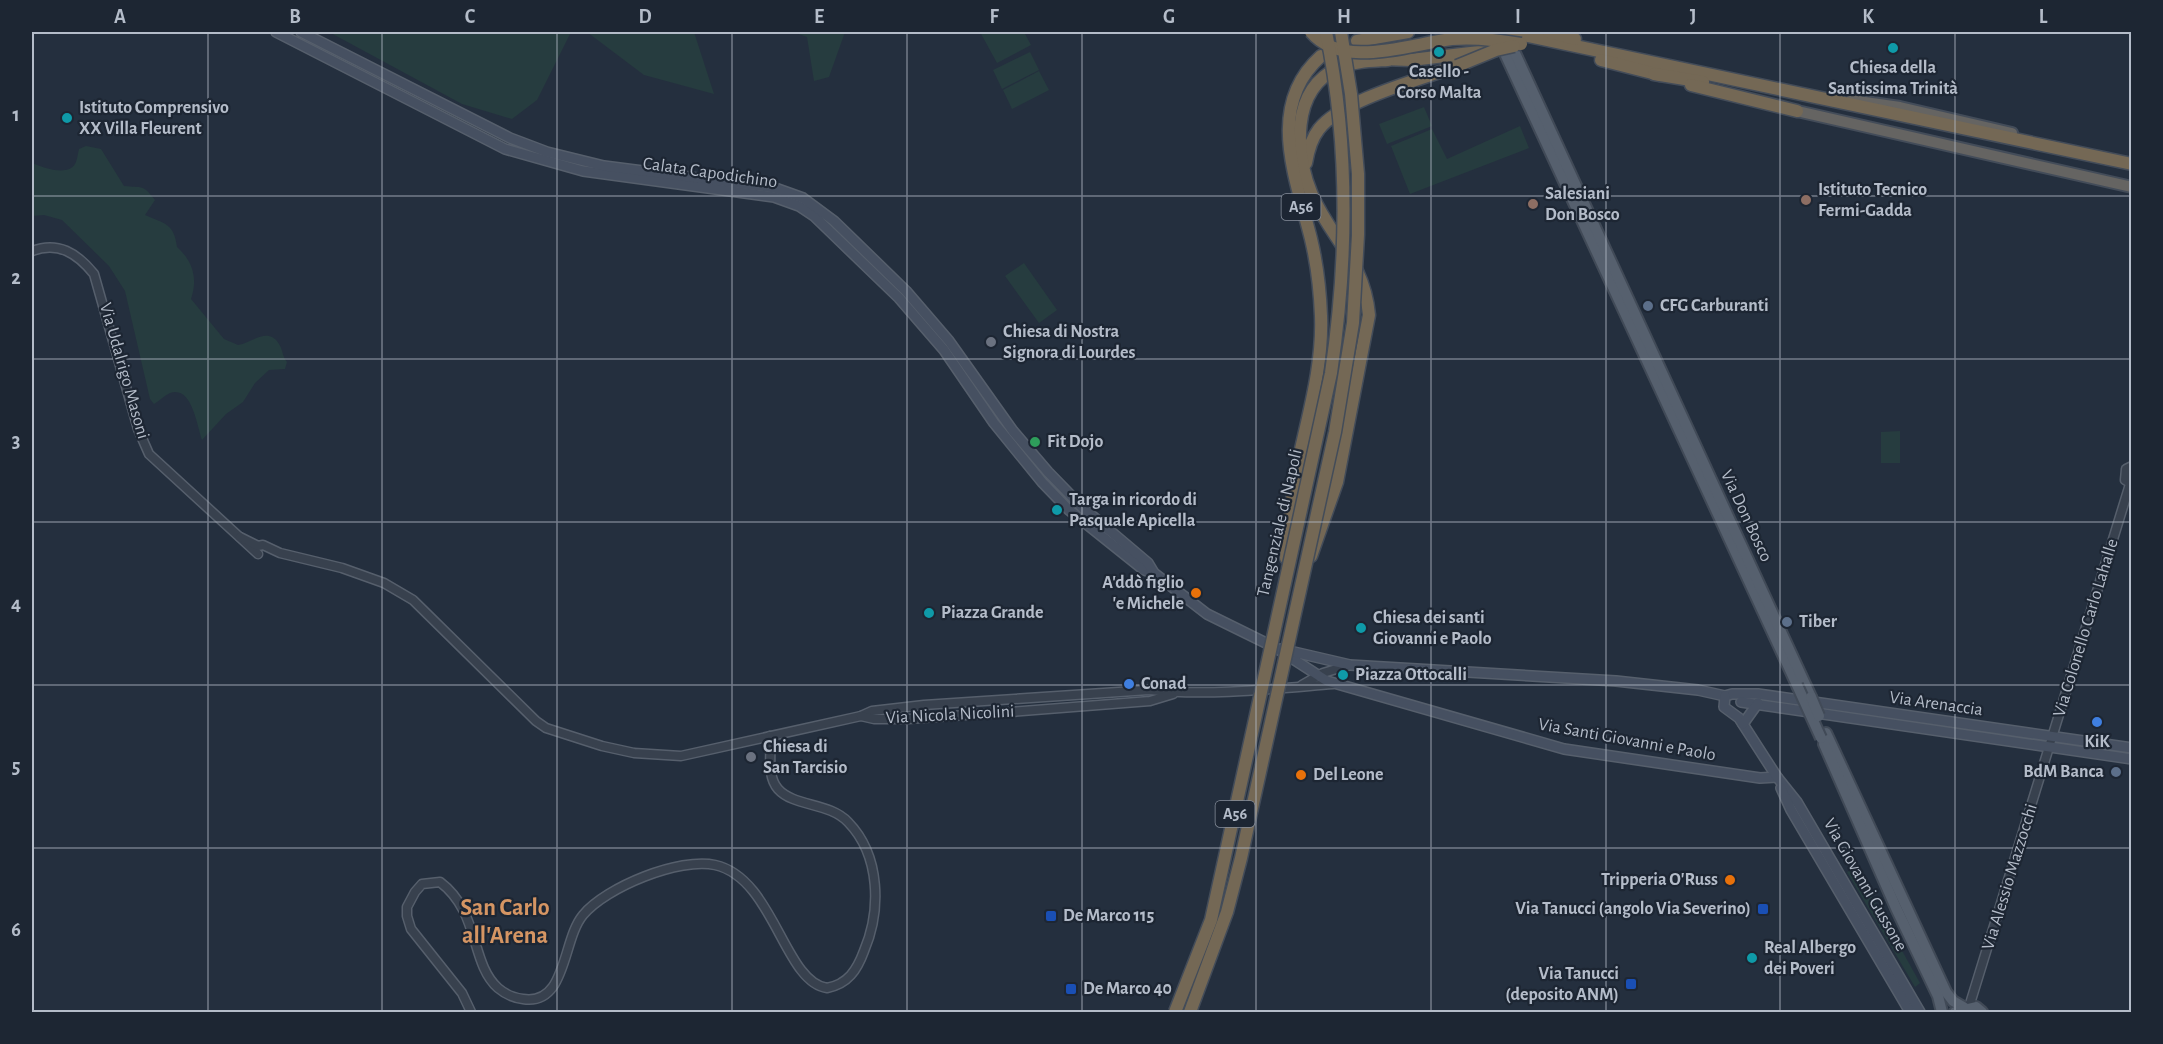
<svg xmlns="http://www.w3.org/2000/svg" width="2163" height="1044" font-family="'Alegreya Sans',sans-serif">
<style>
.green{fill:#263c3f}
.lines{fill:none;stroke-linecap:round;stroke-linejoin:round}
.tertiary-casing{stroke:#565f6c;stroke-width:11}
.secondary-casing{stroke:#565f6c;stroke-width:12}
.primary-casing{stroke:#414a57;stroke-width:14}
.trunk-casing{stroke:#434c59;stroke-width:14}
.motorway-casing{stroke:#434c59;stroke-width:15}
.tertiary{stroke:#38414e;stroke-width:8}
.secondary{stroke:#465061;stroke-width:9}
.primary{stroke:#56606e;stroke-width:10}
.trunk{stroke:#656462;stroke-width:10}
.motorway{stroke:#746855;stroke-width:12}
.primary-bridge-casing{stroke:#414a57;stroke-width:14;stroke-linecap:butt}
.motorway-bridge-casing{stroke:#434c59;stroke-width:15;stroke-linecap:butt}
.primary-bridge{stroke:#56606e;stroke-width:10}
.motorway-bridge{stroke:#746855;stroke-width:12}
.grid{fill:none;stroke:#b4bcc9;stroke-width:1.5;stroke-opacity:0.55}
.culture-dot{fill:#0f9aa8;stroke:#1d2633;stroke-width:2}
.education-dot{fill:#8d6e63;stroke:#1d2633;stroke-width:2}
.service-dot{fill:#5c6f8a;stroke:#1d2633;stroke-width:2}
.worship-dot{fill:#6b7280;stroke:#1d2633;stroke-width:2}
.leisure-dot{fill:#2e9e5b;stroke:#1d2633;stroke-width:2}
.food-dot{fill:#e8710a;stroke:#1d2633;stroke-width:2}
.shop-dot{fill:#3f7fe0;stroke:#1d2633;stroke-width:2}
.transit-dot{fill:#1a4fb4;stroke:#1d2633;stroke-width:2}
.labels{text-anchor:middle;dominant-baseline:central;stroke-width:4.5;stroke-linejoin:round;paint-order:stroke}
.shield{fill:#1d2633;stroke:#878f9c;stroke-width:1.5}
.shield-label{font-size:16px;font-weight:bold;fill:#b4bcc9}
.poi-label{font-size:18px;font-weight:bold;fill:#b4bcc9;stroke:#1d2633;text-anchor:start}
.street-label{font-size:18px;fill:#b4bcc9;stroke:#1d2633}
.district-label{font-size:24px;font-weight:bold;fill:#d59563;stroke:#1d2633}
.neatline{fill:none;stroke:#b4bcc9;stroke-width:2}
.grid-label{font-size:20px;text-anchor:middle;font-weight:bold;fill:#b4bcc9}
</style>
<rect width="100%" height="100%" fill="#242f3e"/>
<!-- green -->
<g class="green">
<polygon points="329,32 571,32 537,100 512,119 462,104"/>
<polygon points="587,32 694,32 714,94 644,75"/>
<polygon points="793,32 845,32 829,77 814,81 807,37"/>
<polygon points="980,32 1024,32 1031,45 997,63"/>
<polygon points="1030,52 1039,70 1002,89 993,70"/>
<polygon points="1039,71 1049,90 1012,109 1003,90"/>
<polygon points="1424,107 1432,126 1387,144 1379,124"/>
<polygon points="1520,126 1529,148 1410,194 1391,146 1432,129 1447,159"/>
<path d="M86,146L101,149L124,186C142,188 143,184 155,200L145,215C165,224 174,223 177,247C193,261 198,279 191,299L224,339L238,345C252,343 268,326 279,344C283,350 282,356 287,362L285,369L269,370L255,383L243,402L226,414L202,440C197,426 192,385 170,393C164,396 159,401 154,404L150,399L125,291L109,266L62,220L44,215L32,216V163C42,167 67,177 75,164C77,161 78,153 79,149Z"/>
<polygon points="1024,263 1057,310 1039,323 1005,276"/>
<polygon points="1900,431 1900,463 1881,463 1881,432"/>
<polygon points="1856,868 1920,983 1915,987 1847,872"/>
</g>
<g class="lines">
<!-- tertiary casing -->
<g class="tertiary-casing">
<g id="tertiary">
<path d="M32,251C58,241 77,253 94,274L138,429L149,454L258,554"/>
<polyline points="2132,466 2126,469 2125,480 2132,484"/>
<path d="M240,537L258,546L263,545L280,553L342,568L384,583L413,600L536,721L546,728L602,746L634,753L681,756L861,716L872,711L924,705L1149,690C1210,696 1272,689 1333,684"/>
<polyline points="1302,685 1323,673 1350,665"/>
<polyline points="861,716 874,719 908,719 1010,712 1150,701 1173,694"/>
<polyline points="1969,1007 2130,484"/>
<path d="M471,1012L462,993L411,929L407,916V907L415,892L422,884L440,882C480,912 470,963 498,988C505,994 514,998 523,999C567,1006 562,940 583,915C606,887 680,857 715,865C774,878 784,982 827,988C848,984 857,970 864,951C881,911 881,856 848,822C829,802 794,807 778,789C766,775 772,753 770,736"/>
</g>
</g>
<!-- secondary casing -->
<g class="secondary-casing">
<g id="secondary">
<polyline points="276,32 505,149 583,171 774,197 799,206 814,216 899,298 944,350 994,423 1042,482 1069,510 1144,570 1154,573"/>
<polyline points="301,32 510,138 547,152 604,166 775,188 803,198 834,221 906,291 949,341 1013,431 1048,472 1083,508 1148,563 1154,573 1207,614 1276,648 1327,681 1564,749 1760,778 1777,777"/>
<polyline points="1281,649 1350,665 1616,681 1698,690 1725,696"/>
<polyline points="1725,696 1732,694 1758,694 2132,748"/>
<polyline points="1725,696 1724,707 1739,718 1777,777 1797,802 1920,1012"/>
<polyline points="1741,702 2132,759"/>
<polyline points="1743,724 1758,703"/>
<polyline points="1781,788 1791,810 1910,1012"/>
</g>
</g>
<!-- primary casing -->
<g class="primary-casing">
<g id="primary">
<polyline points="1495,32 1797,685"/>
<polyline points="1509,40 1811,697"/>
<polyline points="1826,733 1946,992 1953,1001 1965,1008"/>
<polyline points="1824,744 1896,908 1938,996 1942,1012"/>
<polyline points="1955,1012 1976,1007 1982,1012"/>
</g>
</g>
<!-- trunk casing -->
<g class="trunk-casing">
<g id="trunk">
<polyline points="1851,100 1900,107 2012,133"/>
<polyline points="1797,111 2132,187"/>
</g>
</g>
<!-- motorway casing -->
<g class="motorway-casing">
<g id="motorway">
<polyline points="1509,32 2132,164"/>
<polyline points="1549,32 1575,39"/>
<polyline points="1357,41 1408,32"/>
<polyline points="1382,59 1411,60 1496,50"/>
<polyline points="1601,60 1660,75"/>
<polyline points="1654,74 1703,82"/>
<polyline points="1691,85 1797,111"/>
<path d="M1306,163C1308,151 1311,139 1319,129C1341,100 1422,79 1457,66"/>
<path d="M1311,556L1337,482L1369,315C1364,261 1332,240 1312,195C1295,154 1290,90 1338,68C1354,61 1372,61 1388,60"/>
<path d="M1286,558C1289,528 1291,498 1297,468C1307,418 1323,368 1321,316C1320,290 1317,264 1311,239C1296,178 1265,106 1321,56"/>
</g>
</g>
<!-- tertiary -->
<use href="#tertiary" class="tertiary"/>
<!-- secondary -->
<use href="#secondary" class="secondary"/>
<!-- primary -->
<use href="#primary" class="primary"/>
<!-- trunk -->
<use href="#trunk" class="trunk"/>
<!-- motorway -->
<use href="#motorway" class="motorway"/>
<!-- primary-bridge casing -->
<g class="primary-bridge-casing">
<g id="primary-bridge">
<polyline points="1797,685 1821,738"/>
<polyline points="1811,697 1819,716"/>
</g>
</g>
<!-- motorway-bridge casing -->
<g class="motorway-bridge-casing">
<g id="motorway-bridge">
<path d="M1311,32C1343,70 1409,44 1452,39C1475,37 1499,40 1521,44"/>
<polyline points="1457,66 1496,50 1514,46"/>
<path d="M1175,1012L1211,920L1331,373C1348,259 1349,144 1326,32"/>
<polyline points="1190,1012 1227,912 1241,858 1335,432 1353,323 1358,235 1358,174 1351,94 1341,32"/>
</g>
</g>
<!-- primary-bridge -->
<use href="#primary-bridge" class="primary-bridge"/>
<!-- motorway-bridge -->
<use href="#motorway-bridge" class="motorway-bridge"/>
</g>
<!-- grid -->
<path class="grid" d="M208,32V1012M382,32V1012M557,32V1012M732,32V1012M907,32V1012M1082,32V1012M1256,32V1012M1431,32V1012M1606,32V1012M1780,32V1012M1955,32V1012M32,196H2132M32,359H2132M32,522H2132M32,685H2132M32,848H2132"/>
<!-- markers -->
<g class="culture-dot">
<circle cx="1893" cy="48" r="6"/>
<circle cx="1439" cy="52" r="6"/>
<circle cx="67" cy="118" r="6"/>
<circle cx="1057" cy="510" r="6"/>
<circle cx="929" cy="613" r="6"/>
<circle cx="1361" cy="628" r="6"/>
<circle cx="1343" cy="675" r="6"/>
<circle cx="1752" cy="958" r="6"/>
</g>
<g class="education-dot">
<circle cx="1806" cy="200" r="6"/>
<circle cx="1533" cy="204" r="6"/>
</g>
<g class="service-dot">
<circle cx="1648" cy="306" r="6"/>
<circle cx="1787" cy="622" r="6"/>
<circle cx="2116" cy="772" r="6"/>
</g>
<g class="worship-dot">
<circle cx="991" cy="342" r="6"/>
<circle cx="751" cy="757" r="6"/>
</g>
<circle class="leisure-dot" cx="1035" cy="442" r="6"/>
<g class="food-dot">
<circle cx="1196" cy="593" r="6"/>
<circle cx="1301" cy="775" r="6"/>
<circle cx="1730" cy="880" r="6"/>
</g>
<g class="shop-dot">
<circle cx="1129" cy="684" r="6"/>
<circle cx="2097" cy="722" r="6"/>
</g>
<g class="transit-dot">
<rect x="1757" y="903" width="12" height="12" rx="3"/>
<rect x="1045" y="910" width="12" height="12" rx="3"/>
<rect x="1625" y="978" width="12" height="12" rx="3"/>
<rect x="1065" y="983" width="12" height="12" rx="3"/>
</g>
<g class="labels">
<!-- shield labels -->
<g class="shield">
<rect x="1281.5" y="194" width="39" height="26" rx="4.5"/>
<rect x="1215.5" y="801" width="39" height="26" rx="4.5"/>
</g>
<g class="shield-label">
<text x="1301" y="207">A56</text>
<text x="1235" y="814">A56</text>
</g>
<!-- poi labels -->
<g class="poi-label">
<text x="1893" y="68" text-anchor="middle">Chiesa della<tspan x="1893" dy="21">Santissima Trinità</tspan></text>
<text x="1439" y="72" text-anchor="middle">Casello -<tspan x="1439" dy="21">Corso Malta</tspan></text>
<text x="79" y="108">Istituto Comprensivo<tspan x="79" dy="21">XX Villa Fleurent</tspan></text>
<text x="1818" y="190">Istituto Tecnico<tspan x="1818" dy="21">Fermi-Gadda</tspan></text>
<text x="1545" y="194">Salesiani<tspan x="1545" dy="21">Don Bosco</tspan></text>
<text x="1660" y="306">CFG Carburanti</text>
<text x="1003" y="332">Chiesa di Nostra<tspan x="1003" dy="21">Signora di Lourdes</tspan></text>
<text x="1047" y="442">Fit Dojo</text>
<text x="1069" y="500">Targa in ricordo di<tspan x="1069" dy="21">Pasquale Apicella</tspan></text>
<text x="1184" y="583" text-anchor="end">A'ddò figlio<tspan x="1184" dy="21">'e Michele</tspan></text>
<text x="941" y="613">Piazza Grande</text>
<text x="1373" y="618">Chiesa dei santi<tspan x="1373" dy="21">Giovanni e Paolo</tspan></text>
<text x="1799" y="622">Tiber</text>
<text x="1355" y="675">Piazza Ottocalli</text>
<text x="1141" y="684">Conad</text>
<text x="2097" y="742" text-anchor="middle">KiK</text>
<text x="763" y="747">Chiesa di<tspan x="763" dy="21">San Tarcisio</tspan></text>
<text x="2104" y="772" text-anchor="end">BdM Banca</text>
<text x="1313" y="775">Del Leone</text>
<text x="1718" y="880" text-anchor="end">Tripperia O'Russ</text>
<text x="1751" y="909" text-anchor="end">Via Tanucci (angolo Via Severino)</text>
<text x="1063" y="916">De Marco 115</text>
<text x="1764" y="948">Real Albergo<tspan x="1764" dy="21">dei Poveri</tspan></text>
<text x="1619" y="974" text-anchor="end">Via Tanucci<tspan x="1619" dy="21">(deposito ANM)</tspan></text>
<text x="1083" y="989">De Marco 40</text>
</g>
<!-- street labels -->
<g class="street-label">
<text transform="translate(710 173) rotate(8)">Calata Capodichino</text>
<text transform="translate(124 371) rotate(74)">Via Udalrigo Masoni</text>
<text transform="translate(1746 516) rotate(65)">Via Don Bosco</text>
<text transform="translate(1280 523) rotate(-77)">Tangenziale di Napoli</text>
<text transform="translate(2086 628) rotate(-73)">Via Colonello Carlo Lahalle</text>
<text transform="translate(1936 704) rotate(8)">Via Arenaccia</text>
<text transform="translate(950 715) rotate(-3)">Via Nicola Nicolini</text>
<text transform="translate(1627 740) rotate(10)">Via Santi Giovanni e Paolo</text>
<text transform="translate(2010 877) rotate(-73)">Via Alessio Mazzocchi</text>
<text transform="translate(1865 885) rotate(60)">Via Giovanni Gussone</text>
</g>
<!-- district labels -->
<g class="district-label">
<text x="505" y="908">San Carlo<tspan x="505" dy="28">all'Arena</tspan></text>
</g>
</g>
<!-- border -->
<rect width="2163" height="1044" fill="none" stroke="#1d2633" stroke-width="66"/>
<rect x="33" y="33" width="2097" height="978" class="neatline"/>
<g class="grid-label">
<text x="120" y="23">A</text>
<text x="295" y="23">B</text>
<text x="470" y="23">C</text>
<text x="645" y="23">D</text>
<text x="819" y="23">E</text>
<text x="994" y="23">F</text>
<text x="1169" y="23">G</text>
<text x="1344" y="23">H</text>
<text x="1518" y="23">I</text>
<text x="1693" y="23">J</text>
<text x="1868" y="23">K</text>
<text x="2043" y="23">L</text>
<text x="16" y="121">1</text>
<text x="16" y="284">2</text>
<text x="16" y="447">3</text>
<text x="16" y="610">4</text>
<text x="16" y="773">5</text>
<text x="16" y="936">6</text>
</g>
</svg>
